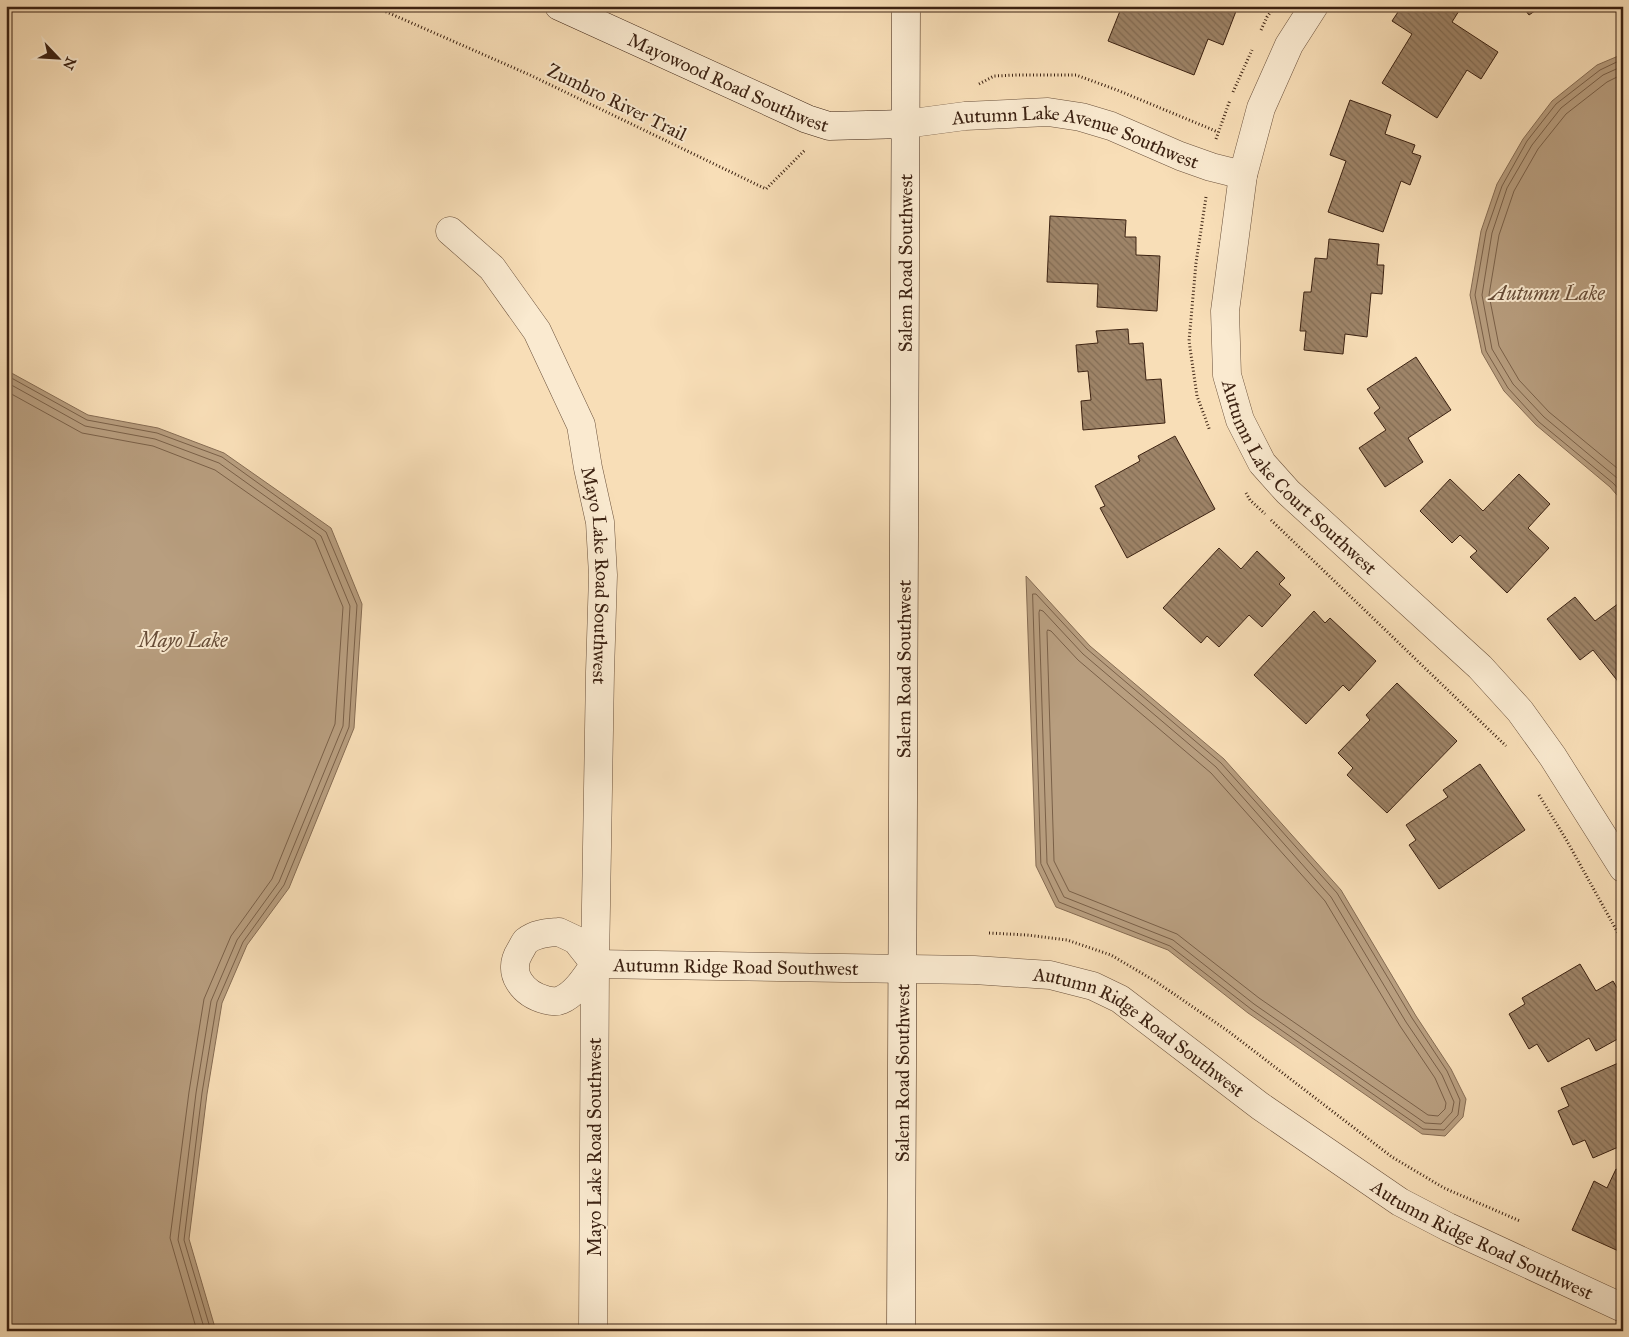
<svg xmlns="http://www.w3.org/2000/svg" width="1629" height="1337" font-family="'IM FELL Great Primer',serif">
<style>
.water{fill:#b89e7f;stroke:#866c53}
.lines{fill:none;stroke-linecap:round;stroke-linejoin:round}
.shore{stroke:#7a6048;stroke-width:1}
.building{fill:url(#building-back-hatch);stroke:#3c2212}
.street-casing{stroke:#6b513b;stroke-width:29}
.secondary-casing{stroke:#3c2212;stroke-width:29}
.path{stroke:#3c2212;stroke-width:3;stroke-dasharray:1 2.5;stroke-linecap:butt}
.street{stroke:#faead0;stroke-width:28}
.secondary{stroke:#faead0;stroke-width:28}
.labels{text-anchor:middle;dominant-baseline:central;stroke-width:4;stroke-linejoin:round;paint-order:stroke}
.street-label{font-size:19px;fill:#3c2212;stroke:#faead0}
.water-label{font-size:20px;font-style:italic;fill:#674d38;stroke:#faead0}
</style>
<defs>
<pattern id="building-back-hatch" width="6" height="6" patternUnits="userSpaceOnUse" patternTransform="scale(1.25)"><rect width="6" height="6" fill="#9e8468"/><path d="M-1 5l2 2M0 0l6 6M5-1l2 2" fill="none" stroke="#826c54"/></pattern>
</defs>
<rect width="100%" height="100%" fill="#f8deb7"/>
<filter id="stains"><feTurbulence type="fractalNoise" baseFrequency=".004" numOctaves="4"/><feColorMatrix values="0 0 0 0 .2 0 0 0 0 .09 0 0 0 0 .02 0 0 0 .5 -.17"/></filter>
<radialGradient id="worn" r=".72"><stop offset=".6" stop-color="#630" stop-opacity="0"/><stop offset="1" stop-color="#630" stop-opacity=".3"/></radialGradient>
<!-- water -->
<g class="water">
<polygon points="1623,54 1623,502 1610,487 1536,425 1504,391 1482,353 1470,295 1481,231 1497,184 1523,139 1552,101 1597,65"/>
<polygon points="6,370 88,415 158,428 224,453 331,528 362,604 354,728 289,888 247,945 222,1003 207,1094 189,1239 216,1331 6,1331"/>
<polygon points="1026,576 1090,646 1224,759 1341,890 1416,1016 1451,1069 1466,1099 1463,1117 1445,1136 1422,1134 1248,1013 1168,950 1056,907 1036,866"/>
</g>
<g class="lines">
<!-- shore -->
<g class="shore">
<polyline points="1623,59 1600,70 1556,104 1527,141 1502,186 1486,232 1475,295 1486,351 1508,388 1539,422 1613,483 1623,494"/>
<polyline points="1623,66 1603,75 1561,108 1532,145 1507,188 1492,233 1482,295 1492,349 1513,384 1544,417 1617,478 1623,485"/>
<polyline points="1623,74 1607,82 1566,114 1538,149 1514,191 1499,235 1489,295 1499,346 1519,380 1549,412 1623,473"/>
<polyline points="6,375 87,420 157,433 222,457 326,532 357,605 349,727 284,885 243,942 217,1002 202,1093 184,1240 211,1331"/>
<polyline points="6,382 85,426 155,439 219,463 321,536 350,606 343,726 279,882 237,940 211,1001 196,1093 178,1240 205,1331"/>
<polyline points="6,391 82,433 153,446 215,470 315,540 343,607 335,724 272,879 231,936 204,999 189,1092 170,1238 197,1331"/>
<polygon points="1033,594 1036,594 1087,649 1221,763 1337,893 1412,1018 1447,1071 1460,1100 1458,1115 1444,1130 1423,1129 1251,1009 1170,946 1059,902 1041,864"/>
<polygon points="1040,610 1043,611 1083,654 1216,767 1331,897 1406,1022 1442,1075 1454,1102 1452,1112 1441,1124 1425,1123 1254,1004 1173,940 1064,897 1047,863 1039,613"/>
<polygon points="1048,630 1051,631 1078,660 1211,773 1325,901 1400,1026 1435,1078 1446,1103 1445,1109 1438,1116 1428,1115 1259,998 1177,934 1069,891 1054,861 1047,632"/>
</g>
</g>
<!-- building -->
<g class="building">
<polygon points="1122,6 1238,6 1223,45 1208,39 1194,75 1108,41"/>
<polygon points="1402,6 1462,6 1452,22 1498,52 1481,79 1467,70 1437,118 1382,83 1412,34 1392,21"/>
<polygon points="1522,6 1542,6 1529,15"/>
<polygon points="1350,100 1391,115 1385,134 1415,145 1412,153 1421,156 1410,185 1401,181 1383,232 1328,212 1346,161 1330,155"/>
<polygon points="1050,216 1126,220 1125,237 1136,237 1136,255 1160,256 1157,311 1097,307 1098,284 1047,282"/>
<polygon points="1329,239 1379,244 1377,265 1384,265 1382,294 1371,293 1367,337 1345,334 1343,354 1304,350 1306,331 1300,331 1304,292 1311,292 1315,258 1327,259"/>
<polygon points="1128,329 1129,344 1143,343 1146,380 1161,379 1165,423 1083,430 1081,401 1091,400 1088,371 1078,372 1076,345 1098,343 1096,331"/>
<polygon points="1416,357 1451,410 1408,438 1423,462 1385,487 1359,448 1386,430 1374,413 1380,408 1367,389"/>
<polygon points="1175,436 1215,509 1127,558 1100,508 1105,506 1095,486 1140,461 1138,456"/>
<polygon points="1519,474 1550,504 1528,528 1549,548 1507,593 1470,557 1477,551 1460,535 1452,543 1420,511 1450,479 1483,511"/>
<polygon points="1219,548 1241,569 1257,551 1285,578 1279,584 1291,595 1262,627 1249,615 1219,647 1207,636 1201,643 1163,608"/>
<polygon points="1575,597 1595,621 1623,600 1623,682 1620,684 1593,650 1580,660 1547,619"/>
<polygon points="1314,611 1325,623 1330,618 1376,661 1349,691 1343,685 1306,724 1254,675"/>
<polygon points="1397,683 1457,741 1387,813 1347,775 1353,768 1338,753 1370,720 1366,715"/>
<polygon points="1480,764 1525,830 1439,889 1409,845 1416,840 1406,825 1448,797 1443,790"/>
<polygon points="1580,964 1596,991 1613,981 1623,998 1623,1036 1596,1051 1589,1038 1548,1062 1537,1044 1529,1049 1509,1014 1525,1004 1522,998"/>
<polygon points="1623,1061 1623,1145 1593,1158 1585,1140 1573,1145 1558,1111 1569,1106 1561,1088"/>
<polygon points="1616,1169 1623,1172 1623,1253 1572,1230 1594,1181 1607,1188"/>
</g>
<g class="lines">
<!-- street casing -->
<g class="street-casing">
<g id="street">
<path id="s1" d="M1314,6L1289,45L1261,108L1243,175L1225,311L1227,375L1240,420L1262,463L1288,492L1480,667L1520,711L1553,757L1623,868"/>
<path id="s2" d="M905,124L965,116L1048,112L1081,117L1111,126L1180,156L1211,167L1243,175"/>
<path id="s3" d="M450,231L492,268L537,331L581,425L588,468L600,522L603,575L600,672L595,964L593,1331"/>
<path d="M559,932L576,940L595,964C586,976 576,994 561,1000C557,1002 550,1001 546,1000C523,994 506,973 520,951C522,948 524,943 526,941C536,933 548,933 559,932Z"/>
<path id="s4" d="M595,964L974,970L1050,975L1093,986L1120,999L1260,1106L1400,1202L1448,1227L1623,1308"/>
</g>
</g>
<!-- secondary casing -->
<g class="secondary-casing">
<g id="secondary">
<path id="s5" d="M559,6L807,119L829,126L905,124"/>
<path id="s6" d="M901,1331L906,6"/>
</g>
</g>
<!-- path -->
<g class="path">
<polyline points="373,6 530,75 766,189 805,150"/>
<polyline points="1261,30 1267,17 1275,6"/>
<polyline points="979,84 994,76 1017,75 1076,75 1117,90 1218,132"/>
<polyline points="1233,92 1252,50"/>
<polyline points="1216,139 1230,100"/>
<polyline points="1206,197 1196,263 1189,341 1197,396 1210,431"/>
<polyline points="1246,493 1250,500 1265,514"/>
<polyline points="1271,520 1506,746"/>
<polyline points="1539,795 1567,841 1623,942"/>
<polyline points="989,933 1027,935 1067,940 1111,955 1155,981 1228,1031 1392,1157 1444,1188 1520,1221"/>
</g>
<!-- street -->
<use href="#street" class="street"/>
<!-- secondary -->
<use href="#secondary" class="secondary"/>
</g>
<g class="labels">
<!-- street labels -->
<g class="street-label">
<text stroke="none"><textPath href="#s5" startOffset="186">Mayowood Road Southwest</textPath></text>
<text transform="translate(617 102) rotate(26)">Zumbro River Trail</text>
<text stroke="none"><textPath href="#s2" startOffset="175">Autumn Lake Avenue Southwest</textPath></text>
<text stroke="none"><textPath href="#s6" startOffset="1068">Salem Road Southwest</textPath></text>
<text stroke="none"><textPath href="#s1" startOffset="514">Autumn Lake Court Southwest</textPath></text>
<text stroke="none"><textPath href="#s3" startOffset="389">Mayo Lake Road Southwest</textPath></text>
<text stroke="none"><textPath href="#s6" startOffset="662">Salem Road Southwest</textPath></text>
<text stroke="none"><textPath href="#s4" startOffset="141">Autumn Ridge Road Southwest</textPath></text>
<text stroke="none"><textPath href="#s4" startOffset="561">Autumn Ridge Road Southwest</textPath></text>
<text stroke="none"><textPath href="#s6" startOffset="258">Salem Road Southwest</textPath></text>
<text transform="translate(594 1147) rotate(-90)">Mayo Lake Road Southwest</text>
<text stroke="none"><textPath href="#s4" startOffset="966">Autumn Ridge Road Southwest</textPath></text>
</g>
<!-- water labels -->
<g class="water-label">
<text x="1547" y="293">Autumn Lake</text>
<text x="183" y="640">Mayo Lake</text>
</g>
</g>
<!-- margin -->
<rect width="1629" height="1337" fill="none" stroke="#f8deb7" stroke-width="25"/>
<rect x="8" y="8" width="1614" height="1322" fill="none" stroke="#3c2212" stroke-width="2.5"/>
<rect x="12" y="12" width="1604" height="1312" fill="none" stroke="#3c2212"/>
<!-- north arrow -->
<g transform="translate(58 58) rotate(115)" stroke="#faead0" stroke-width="4" paint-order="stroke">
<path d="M0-4L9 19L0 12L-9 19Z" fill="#3c2212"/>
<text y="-8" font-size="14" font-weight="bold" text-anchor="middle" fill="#3c2212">N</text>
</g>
<rect width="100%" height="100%" filter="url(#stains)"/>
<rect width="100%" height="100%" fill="url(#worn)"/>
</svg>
